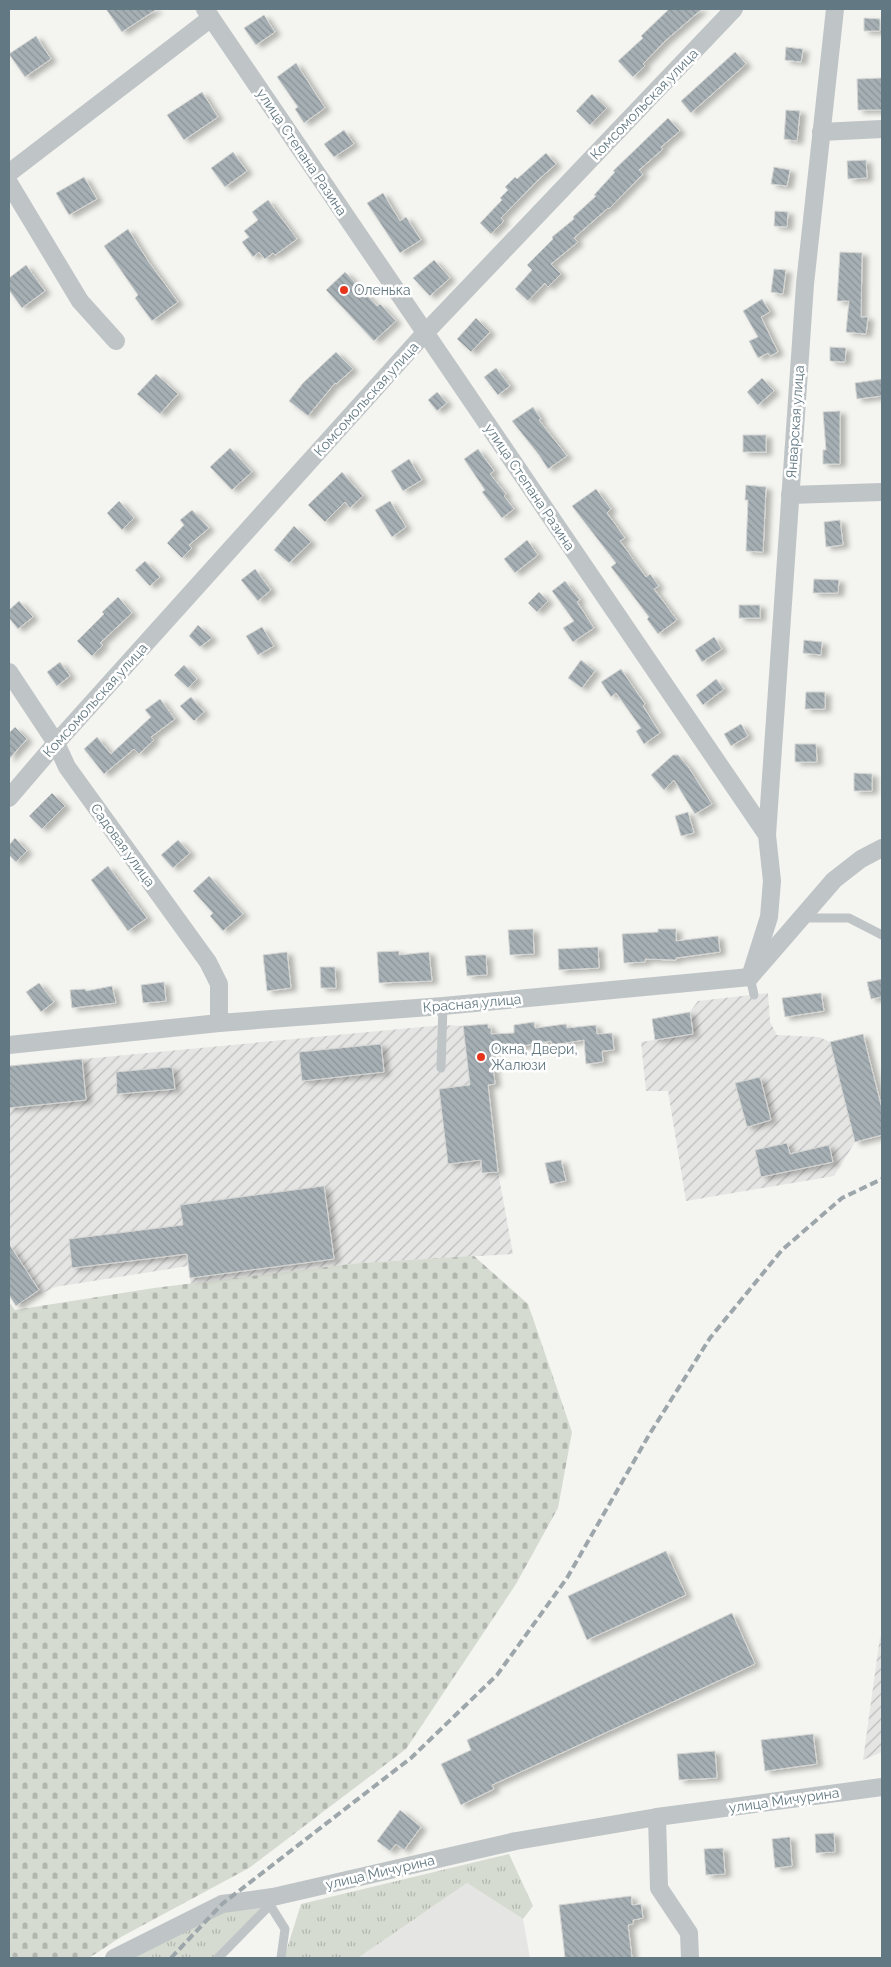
<svg xmlns="http://www.w3.org/2000/svg" width="891" height="1967" font-family="Raleway,sans-serif">
<style>
.built{fill:#e5e5e4}
.industrial{fill:url(#industrial-furrows)}
.grass{fill:url(#grass-tufts)}
.cemetery{fill:url(#cemetery-stones)}
.building{fill:url(#building-back-hatch);stroke:#d5d5d3;filter:url(#shadow)}
.lines{fill:none;stroke-linecap:round;stroke-linejoin:round}
.lane{stroke:#bfc4c6;stroke-width:9}
.street{stroke:#bfc4c6;stroke-width:18}
.rail{stroke:#9da6aa;stroke-width:4;stroke-dasharray:8 4;stroke-linecap:butt}
.poi-dot{fill:#e7351d;stroke:#fff;stroke-width:2}
.labels{text-anchor:middle;dominant-baseline:central;stroke-width:5;stroke-linejoin:round;paint-order:stroke}
.street-label{font-size:14px;fill:#627882;stroke:#fff}
.poi-label{font-size:14px;fill:#627882;stroke:#fff;text-anchor:start}
</style>
<defs>
<pattern id="industrial-furrows" width="10" height="10" patternUnits="userSpaceOnUse" patternTransform="scale(1.25)"><rect width="10" height="10" fill="#e5e5e4"/><path d="M-1 1l2-2M0 10L10 0M9 11l2-2" fill="none" stroke="#bdbebe"/></pattern>
<pattern id="grass-tufts" width="24" height="20" patternUnits="userSpaceOnUse" patternTransform="scale(1.25)"><rect width="24" height="20" fill="#d6dbd1"/><path d="M3 7l-1-3M5 7V3M7 7l1-3M15 17l-1-3M17 17v-4M19 17l1-3" fill="none" stroke="#b1b6af"/></pattern>
<pattern id="cemetery-stones" width="16" height="16" patternUnits="userSpaceOnUse" patternTransform="scale(1.25)"><rect width="16" height="16" fill="#d6dbd1"/><path d="M2 7V4a2 2 0 0 1 4 0v3zM10 15v-3a2 2 0 0 1 4 0v3z" fill="#b1b6af"/></pattern>
<pattern id="building-back-hatch" width="6" height="6" patternUnits="userSpaceOnUse" patternTransform="scale(1.25)"><rect width="6" height="6" fill="#a6b0b4"/><path d="M-1 5l2 2M0 0l6 6M5-1l2 2" fill="none" stroke="#8b9498"/></pattern>
<filter id="shadow"><feDropShadow dx="5.5" dy="3" stdDeviation="2.5" flood-color="#0004"/></filter>
</defs>
<rect width="100%" height="100%" fill="#f4f4f0"/>
<!-- built -->
<polygon class="built" points="467,1883 523,1919 530,1958 358,1958"/>
<!-- industrial -->
<g class="industrial">
<polygon points="768,993 770,1022 777,1035 819,1037 830,1042 863,1034 882,1109 882,1135 855,1142 834,1176 686,1201 668,1091 646,1091 641,1042 693,1034 690,1012 698,1001"/>
<polygon points="488,1024 495,1084 488,1085 498,1172 513,1254 359,1263 191,1284 188,1266 55,1287 16,1306 9,1295 9,1066 443,1025 463,1026"/>
<polygon points="882,1636 882,1752 863,1760 880,1637"/>
</g>
<!-- grass -->
<g class="grass">
<polygon points="509,1854 533,1906 523,1919 467,1883 358,1958 284,1958 301,1904"/>
<polygon points="273,1897 218,1958 114,1958 222,1904"/>
</g>
<!-- cemetery -->
<polygon class="cemetery" points="474,1256 528,1304 572,1432 558,1508 516,1584 406,1749 249,1868 121,1937 89,1958 9,1958 9,1302 15,1310 154,1288 359,1263"/>
<!-- building -->
<g class="building">
<polygon points="106,9 157,9 122,32"/>
<polygon points="669,9 702,9 665,41 643,64 645,66 633,77 618,61 643,38 641,36"/>
<polygon points="264,15 275,32 256,45 244,28"/>
<polygon points="864,18 880,19 880,31 864,31"/>
<polygon points="36,36 51,59 25,77 9,54"/>
<polygon points="786,47 803,49 801,62 785,60"/>
<polygon points="735,52 746,64 691,113 681,101"/>
<polygon points="296,63 325,108 304,123 295,109 298,107 277,77"/>
<polygon points="882,78 882,110 858,110 857,79"/>
<polygon points="202,92 218,117 184,140 167,115"/>
<polygon points="592,94 607,108 590,125 576,111"/>
<polygon points="786,110 800,111 797,141 784,139"/>
<polygon points="668,118 680,131 661,147 663,149 639,170 643,174 609,209 608,208 574,238 578,242 551,264 561,274 548,287 545,283 528,301 515,289 532,270 527,265 553,239 552,237 574,219 573,217 596,196 594,195 615,172 613,171"/>
<polygon points="344,130 354,144 334,157 324,144"/>
<polygon points="233,152 247,171 225,187 211,168"/>
<polygon points="546,153 556,164 537,181 501,218 504,221 491,234 480,223 502,200 500,198 508,190 505,187 515,177 517,179"/>
<polygon points="866,160 867,178 848,179 847,161"/>
<polygon points="774,167 790,170 787,186 771,184"/>
<polygon points="84,177 97,199 69,215 56,193"/>
<polygon points="383,193 400,221 406,217 421,240 400,253 367,203"/>
<polygon points="268,200 297,239 275,255 273,253 265,259 259,252 253,257 242,242 249,237 244,231 258,220 252,212"/>
<polygon points="775,211 788,212 787,227 774,226"/>
<polygon points="128,229 148,261 178,302 152,321 135,298 138,295 104,246"/>
<polygon points="840,252 862,253 861,317 868,317 866,334 846,332 849,301 837,301"/>
<polygon points="434,260 450,278 430,296 413,278"/>
<polygon points="26,265 45,291 22,308 9,290 9,278"/>
<polygon points="774,269 786,270 783,294 771,292"/>
<polygon points="345,272 377,306 380,304 396,321 374,341 326,290"/>
<polygon points="762,299 770,312 761,317 778,352 770,356 768,353 758,358 749,341 758,337 743,311"/>
<polygon points="476,318 490,332 471,352 457,339"/>
<polygon points="830,347 846,348 845,362 830,361"/>
<polygon points="336,352 353,369 336,384 335,383 308,416 289,401 303,383"/>
<polygon points="496,368 510,386 498,395 484,377"/>
<polygon points="156,374 178,394 160,414 137,394"/>
<polygon points="762,378 774,391 758,405 747,392"/>
<polygon points="882,379 882,396 857,399 855,383"/>
<polygon points="437,392 447,403 437,411 428,400"/>
<polygon points="533,407 541,419 539,420 567,456 548,469 539,455 512,421"/>
<polygon points="840,411 840,464 823,464 823,450 826,450 823,412"/>
<rect x="743" y="435" width="23" height="17"/>
<polygon points="230,448 252,472 232,490 210,467"/>
<polygon points="478,449 494,471 490,474 506,494 504,496 514,509 502,518 482,492 485,490 464,459"/>
<polygon points="409,459 422,480 403,491 391,471"/>
<polygon points="342,472 363,496 350,508 345,502 325,522 308,505"/>
<polygon points="746,485 766,487 763,552 746,551 748,500 745,500"/>
<polygon points="596,489 611,509 607,513 625,538 620,541 646,577 650,574 659,586 654,589 677,620 658,634 647,619 649,617 611,567 616,563 572,506"/>
<polygon points="119,501 134,518 122,530 107,513"/>
<polygon points="390,501 406,527 392,537 375,510"/>
<polygon points="192,510 209,528 189,545 192,548 182,558 167,543 184,525 180,520"/>
<polygon points="840,520 843,545 826,547 824,522"/>
<polygon points="294,526 311,542 289,563 274,550"/>
<polygon points="527,540 538,555 515,573 504,559"/>
<polygon points="145,561 160,577 150,586 135,570"/>
<polygon points="255,569 271,590 258,601 241,580"/>
<polygon points="814,579 839,580 838,593 813,593"/>
<polygon points="565,581 580,600 577,602 594,628 573,642 563,628 574,621 552,591"/>
<polygon points="539,592 548,601 537,612 528,603"/>
<polygon points="118,597 132,613 100,643 103,645 92,656 77,641 104,614 102,612"/>
<polygon points="19,601 33,617 18,629 9,618 9,610"/>
<rect x="739" y="605" width="21" height="13"/>
<polygon points="198,625 212,638 200,647 189,636"/>
<polygon points="262,627 274,646 258,655 246,636"/>
<polygon points="714,637 722,649 702,662 695,650"/>
<polygon points="804,640 822,642 821,655 803,653"/>
<polygon points="581,660 595,671 582,688 568,678"/>
<polygon points="60,662 70,676 57,686 47,672"/>
<polygon points="184,665 197,679 188,688 174,675"/>
<polygon points="621,669 645,704 643,706 660,733 644,744 636,731 641,728 616,693 611,697 601,682"/>
<polygon points="716,679 724,689 703,705 696,695"/>
<polygon points="806,692 825,692 825,709 805,709"/>
<polygon points="191,697 204,712 194,721 180,706"/>
<polygon points="160,699 175,719 151,737 154,740 139,754 134,749 104,774 84,749 97,737 111,754 151,717 145,710"/>
<polygon points="741,724 748,736 731,746 724,734"/>
<polygon points="15,727 27,739 9,759 9,733"/>
<polygon points="795,744 816,744 817,762 795,762"/>
<polygon points="673,755 678,755 689,768 712,804 695,814 674,780 664,790 651,775"/>
<polygon points="854,773 872,774 872,791 854,791"/>
<polygon points="52,793 65,806 42,829 29,816"/>
<polygon points="688,812 694,833 681,836 675,816"/>
<polygon points="15,838 27,851 16,862 9,855 9,845"/>
<polygon points="178,840 190,853 173,868 161,855"/>
<polygon points="108,866 147,918 128,931 91,880"/>
<polygon points="209,876 243,914 223,931 210,916 213,913 193,891"/>
<polygon points="533,929 534,954 510,955 508,930"/>
<polygon points="658,929 676,929 676,941 718,936 720,952 676,958 676,960 645,959 645,962 624,963 622,934 658,932"/>
<polygon points="598,947 599,968 559,970 558,949"/>
<polygon points="399,951 399,955 429,952 432,981 379,983 377,952"/>
<polygon points="287,952 291,988 267,991 263,955"/>
<polygon points="480,955 486,955 487,975 467,976 465,956"/>
<polygon points="320,967 335,967 336,988 321,988"/>
<polygon points="882,979 882,997 871,999 867,982"/>
<polygon points="164,982 166,1001 143,1003 141,985"/>
<polygon points="39,983 54,1002 41,1012 26,992"/>
<polygon points="112,986 116,1003 72,1008 70,990 85,989 86,991"/>
<polygon points="821,993 824,1011 785,1017 782,998"/>
<polygon points="690,1012 693,1034 655,1040 652,1019"/>
<polygon points="534,1022 535,1028 566,1024 567,1028 596,1025 597,1034 612,1033 614,1050 602,1051 603,1062 586,1064 584,1040 552,1045 551,1041 491,1051 495,1084 488,1085 498,1172 482,1173 481,1160 448,1164 439,1089 470,1085 463,1026 488,1024 488,1028 491,1028 491,1034 514,1033 514,1025"/>
<polygon points="863,1034 882,1109 882,1135 855,1142 830,1042"/>
<polygon points="381,1044 384,1072 302,1081 299,1052"/>
<polygon points="82,1059 86,1100 9,1108 9,1066"/>
<polygon points="172,1067 175,1089 117,1094 116,1072"/>
<polygon points="760,1077 771,1120 747,1127 735,1083"/>
<polygon points="787,1143 790,1154 829,1145 833,1162 761,1177 755,1150"/>
<polygon points="561,1160 566,1181 550,1184 545,1163"/>
<polygon points="324,1186 334,1259 190,1278 187,1254 72,1268 69,1239 183,1225 180,1205"/>
<polygon points="9,1244 39,1290 16,1306 9,1295"/>
<polygon points="666,1551 686,1595 587,1640 568,1596"/>
<polygon points="732,1613 755,1664 492,1785 494,1789 461,1805 441,1764 471,1750 467,1740"/>
<polygon points="813,1734 817,1764 765,1771 761,1740"/>
<polygon points="715,1751 717,1778 679,1780 677,1754"/>
<polygon points="400,1810 421,1827 404,1850 396,1844 390,1851 377,1841"/>
<polygon points="834,1833 835,1852 816,1853 815,1834"/>
<polygon points="790,1837 792,1866 775,1868 772,1839"/>
<polygon points="723,1848 725,1874 706,1875 704,1849"/>
<polygon points="631,1896 632,1905 641,1904 643,1918 633,1920 633,1924 628,1925 632,1958 565,1958 559,1905"/>
</g>
<g class="lines">
<!-- lane -->
<g class="lane">
<polyline points="802,918 849,918 882,935"/>
<polyline points="750,977 754,995"/>
<polyline points="441,1068 443,1006"/>
<polyline points="270,1905 285,1929 281,1958"/>
<polyline points="218,1958 270,1905 273,1897"/>
</g>
<!-- street -->
<g class="street">
<polyline points="205,9 767,835 772,881 769,917 750,977"/>
<polyline points="821,132 882,129"/>
<polyline points="9,173 211,18"/>
<polyline points="9,183 80,301 116,341"/>
<polyline points="790,495 882,492"/>
<polyline points="9,672 56,743 67,767 208,962 219,984 219,1023"/>
<polyline points="9,798 56,743 425,333 734,9"/>
<polyline points="767,835 805,284 835,9"/>
<polyline points="9,1045 219,1023 443,1006 750,977 834,880 861,859 882,848"/>
<polyline points="657,1817 659,1888 689,1933 690,1958"/>
<polyline points="114,1958 222,1904 273,1897 516,1841 657,1817 882,1787"/>
</g>
<!-- rail -->
<polyline class="rail" points="171,1958 222,1904 411,1758 497,1675 567,1578 649,1435 710,1338 782,1250 842,1198 882,1179"/>
</g>
<!-- markers -->
<g class="poi-dot">
<circle cx="344" cy="290" r="5"/>
<circle cx="481" cy="1057" r="5"/>
</g>
<g class="labels">
<!-- street labels -->
<g class="street-label">
<text transform="translate(644 104) rotate(-46)">Комсомольская улица</text>
<text transform="translate(302 152) rotate(56)">улица Степана Разина</text>
<text transform="translate(366 399) rotate(-48)">Комсомольская улица</text>
<text transform="translate(795 422) rotate(-86)">Январская улица</text>
<text transform="translate(530 487) rotate(56)">улица Степана Разина</text>
<text transform="translate(95 700) rotate(-48)">Комсомольская улица</text>
<text transform="translate(123 845) rotate(54)">Садовая улица</text>
<text transform="translate(472 1003) rotate(-5)">Красная улица</text>
<text transform="translate(784 1800) rotate(-8)">улица Мичурина</text>
<text transform="translate(380 1872) rotate(-13)">улица Мичурина</text>
</g>
<!-- poi labels -->
<g class="poi-label">
<text x="354" y="290">Оленька</text>
<text x="491" y="1049">Окна, Двери,<tspan x="491" dy="16">Жалюзи</tspan></text>
</g>
</g>
<!-- border -->
<rect width="891" height="1967" fill="none" stroke="#627882" stroke-width="20"/>
</svg>
